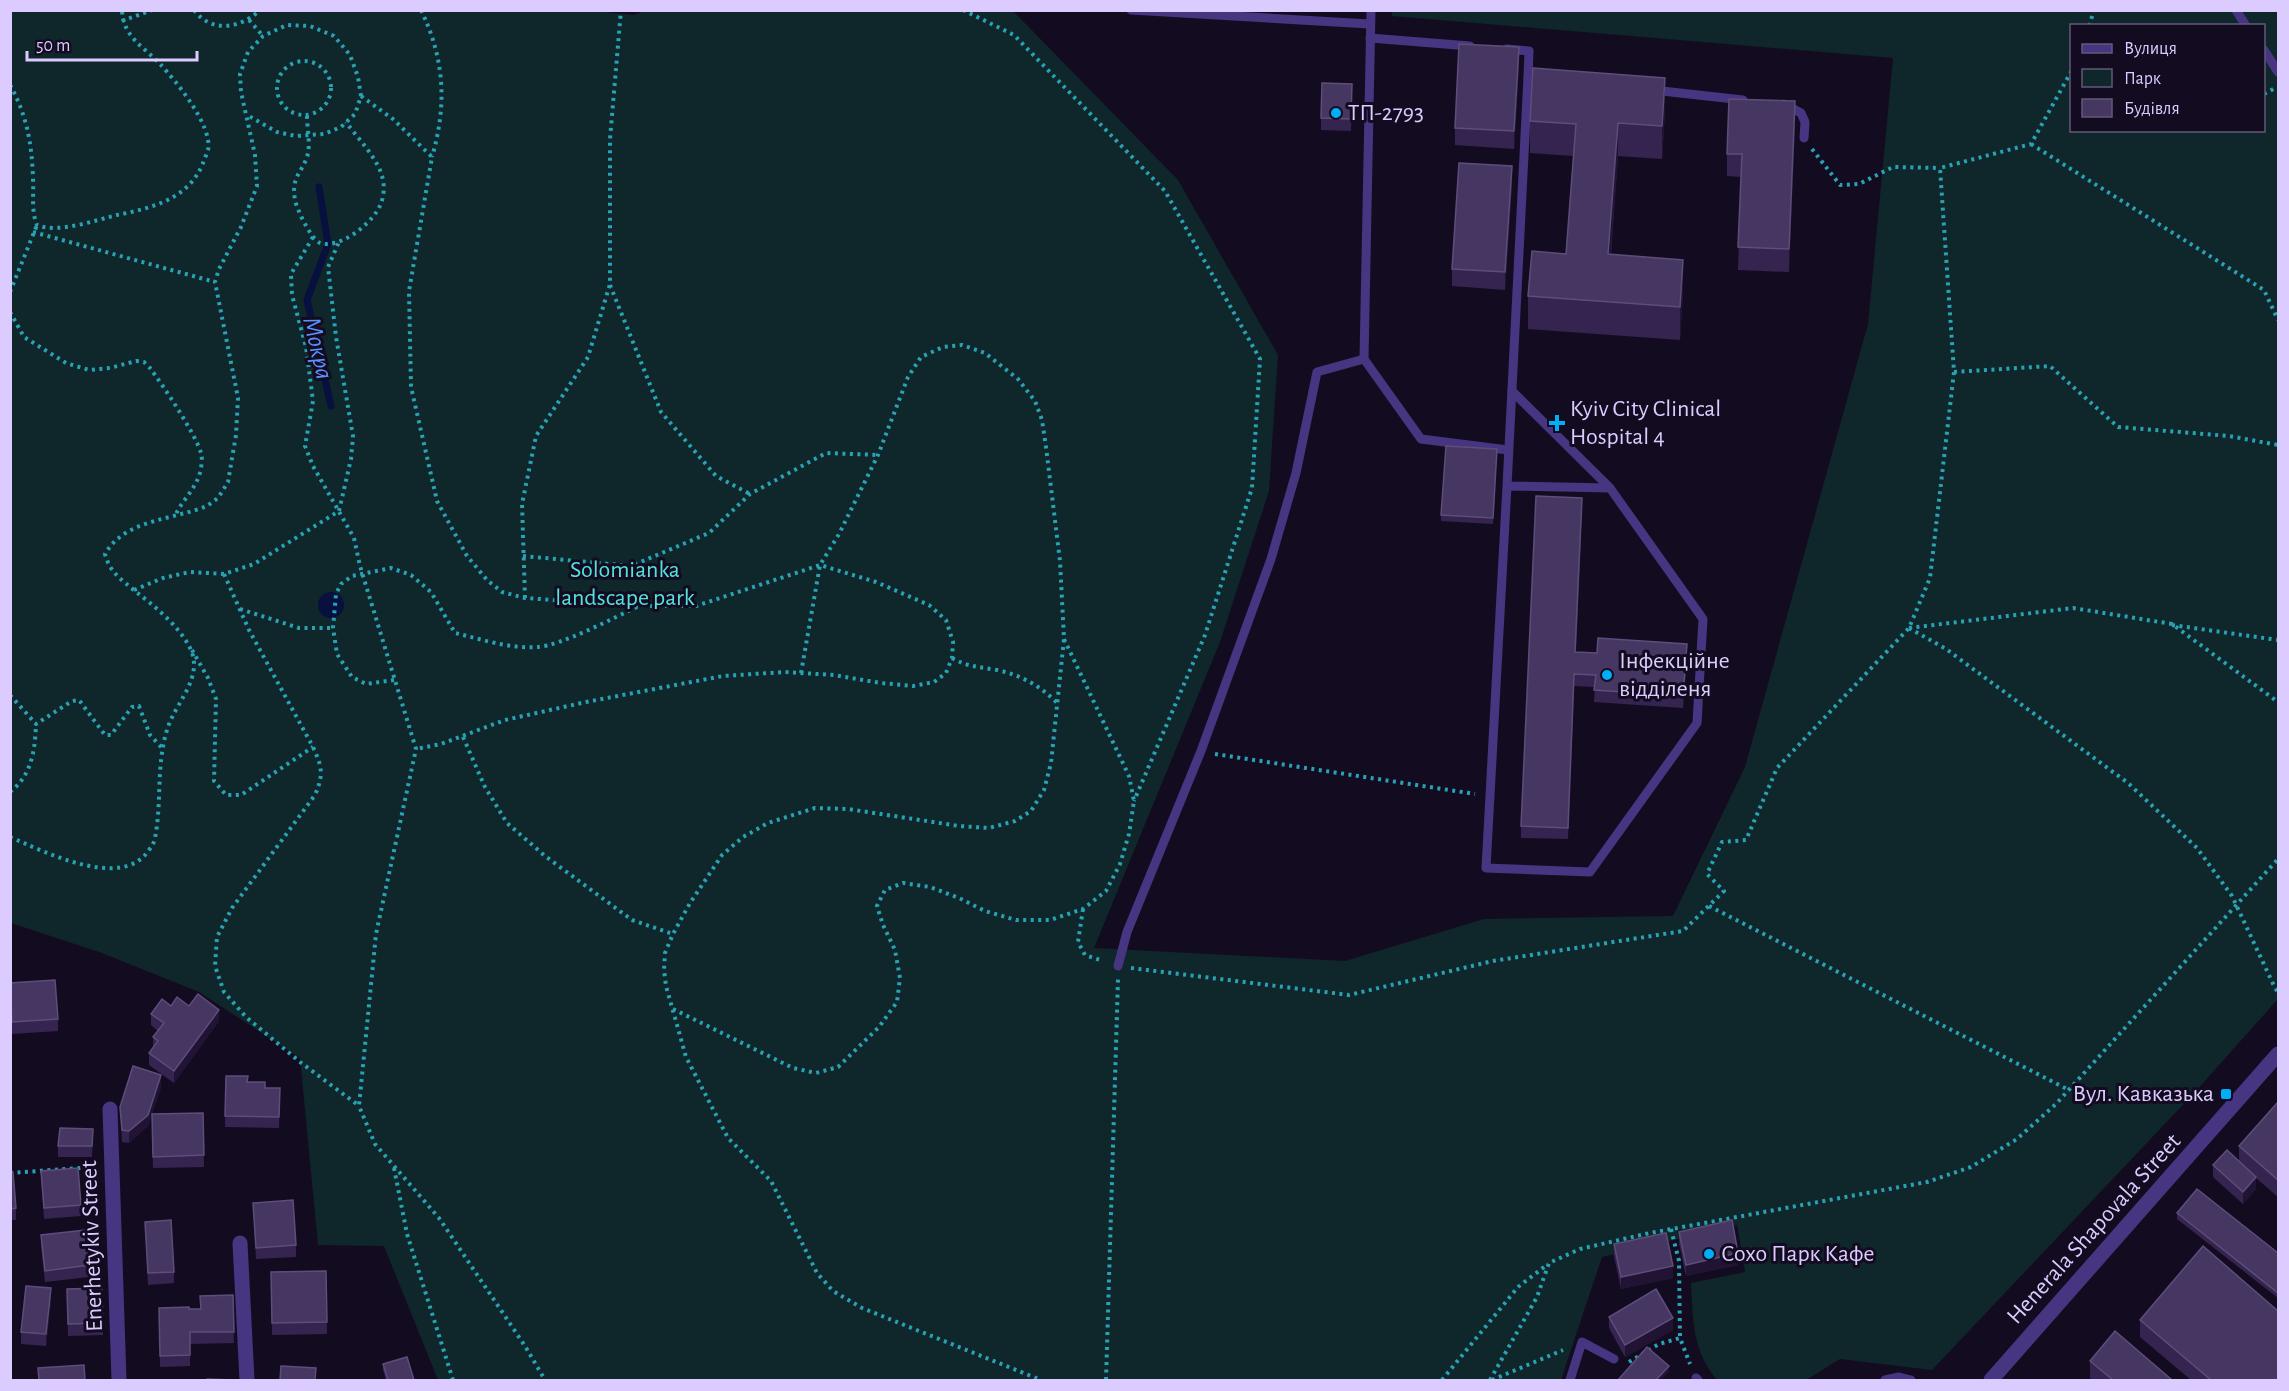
<svg xmlns="http://www.w3.org/2000/svg" width="2289" height="1391" font-family="'Alegreya Sans',sans-serif">
<style>
.green{fill:#0f262a;fill-rule:evenodd}
.water{fill:#07103e}
.lines{fill:none;stroke-linecap:round;stroke-linejoin:round}
.stream{stroke:#07103e;stroke-width:7}
.path{stroke:#29a2b5;stroke-width:4;stroke-dasharray:3 4.5;stroke-linecap:butt}
.service{stroke:#473581;stroke-width:9}
.minor{stroke:#473581;stroke-width:15}
.tertiary{stroke:#473581;stroke-width:15}
.wall{fill:#35244f}
.shaded-wall{fill:#201334}
.building{fill:#463662;stroke:#5e4d7b;stroke-width:1.5}
.poi-dot{fill:#00adf6;stroke:#130c20;stroke-width:2}
.labels{text-anchor:middle;dominant-baseline:central;stroke-width:6;stroke-linejoin:round;paint-order:stroke}
.poi-label{font-size:24px;fill:#dbcbff;stroke:#130c20;text-anchor:start}
.park-label{font-size:24px;fill:#53e3dc;stroke:#130c20}
.street-label{font-size:24px;fill:#dbcbff;stroke:#130c20}
.water-label{font-size:26px;font-style:italic;fill:#5991ff;stroke:#130c20}
</style>
<rect width="100%" height="100%" fill="#130c20"/>
<!-- green -->
<path class="green" d="M584,10L634,15L647,10L1013,11L1178,180L1278,355L1269,491L1220,642L1094,948L1345,961L1484,919L1673,916L1745,767L1868,324L1893,58L1392,16V11H2278V999L2195,1092L1932,1370L1840,1359L1806,1380H1717C1692,1350 1693,1320 1691,1283L1745,1272L1737,1225L1602,1257L1561,1380H438L384,1246L318,1245L300,1058L199,992L102,953L11,923V11ZM2072,26H2264V130H2072Z"/>
<!-- water -->
<circle class="water" cx="331" cy="605" r="13"/>
<g class="lines">
<!-- stream -->
<polyline class="stream" points="319,187 328,244 307,300 331,406"/>
<!-- path -->
<g class="path">
<path d="M194,10C212,34 241,28 260,10"/>
<path d="M421,10C445,60 447,105 432,157"/>
<polyline points="963,10 1014,35 1165,191 1260,359 1252,488 1205,635 1134,801"/>
<polyline points="249,20 263,36"/>
<polyline points="122,21 152,10"/>
<polyline points="2089,26 2094,10"/>
<circle cx="304" cy="88" r="27"/>
<path d="M10,85C27,115 32,145 33,179C34,195 31,211 37,225C57,234 96,220 117,215C152,208 189,199 203,163C204,159 207,154 208,150C213,126 176,81 160,64C144,47 123,37 122,10"/>
<polyline points="2264,94 2275,88"/>
<polyline points="361,96 393,119 432,157 409,291 411,387 437,501 467,556 487,580 502,592 525,598 640,606 696,606 820,565 876,582 929,605 946,620 953,642 952,658 946,673 934,682 913,686 881,683 834,675 784,672 723,676 586,702 505,720 441,744 416,749"/>
<path d="M307,116C307,128 311,145 307,157C301,174 291,177 295,200C297,210 311,239 320,243C339,249 368,226 377,211C383,202 385,191 383,180C379,159 358,139 346,122"/>
<polyline points="2031,144 2264,290 2278,320"/>
<polyline points="1812,149 1840,185 1859,184 1893,167 1940,168"/>
<polyline points="33,232 215,282"/>
<polyline points="313,237 291,274 292,295 306,347 313,401 305,446 313,466 354,538 360,566 416,749 376,934 359,1106 375,1144 439,1218 525,1346 545,1380"/>
<polyline points="610,285 661,412 716,476 750,494"/>
<polyline points="10,292 37,225"/>
<path d="M10,312L24,337L66,363L89,370L110,368L136,361L144,362L150,368C164,387 195,433 201,453C203,459 201,470 199,476C193,492 181,502 175,516"/>
<polyline points="1954,372 2050,366 2118,427 2229,436 2278,445"/>
<polyline points="523,556 631,566 709,533 750,494 826,453 878,455"/>
<path d="M224,574L249,630L313,747C322,767 324,774 315,795L232,908L217,937L215,966L224,992L246,1017L300,1062L358,1105"/>
<polyline points="134,590 163,578 190,572 224,574 254,564 339,511 351,459 353,436 336,337 328,267 339,242"/>
<polyline points="525,598 522,504 536,436 588,357 610,284 610,139 621,10"/>
<polyline points="240,609 299,628 333,628"/>
<polyline points="2172,625 2278,640"/>
<polyline points="1909,628 1946,649 2128,783 2197,848 2232,896 2275,988 2278,992"/>
<polyline points="1909,628 2073,608 2172,624 2278,702"/>
<polyline points="192,650 208,678 216,699 214,781 226,795 241,795 313,747"/>
<path d="M952,658C967,667 981,667 997,670C1021,675 1041,686 1058,704"/>
<polyline points="801,673 820,565 839,534 878,455 908,377 921,357 943,347 962,345 985,353 1018,379 1035,401 1042,420 1046,447 1060,561 1064,639 1051,763 1044,790 1031,811 1015,821 989,828 959,826 848,809 815,808 768,823 743,837 722,855 690,903 673,934 665,953 664,970 666,986 686,1057 728,1138 771,1181 817,1273 833,1291 862,1308 1041,1380"/>
<path d="M394,680L366,684L352,677L337,654L333,628L336,594L341,584L352,576L391,568L411,575L431,592L455,633C481,639 509,649 537,647C561,646 615,617 639,606"/>
<polyline points="10,695 36,724 72,701 79,700 105,735 111,735 132,707 139,706 150,735 163,749"/>
<polyline points="463,737 485,787 507,823 545,856 632,920 673,934"/>
<polyline points="1215,754 1475,794"/>
<path d="M10,792C32,775 35,750 36,724"/>
<path d="M10,837C45,852 122,891 149,850C152,846 154,843 155,838C162,803 156,765 167,730C175,702 206,677 189,646C178,625 153,605 135,591C121,579 110,573 105,554C125,519 173,520 207,506L218,498L228,482L236,435L238,398L215,282L219,269L241,227L257,186L255,155L241,92L240,74L248,52L263,36L287,25L310,26L334,36L350,55L358,77L361,96L355,114L341,127L324,134L296,136L277,132L247,115"/>
<polyline points="1709,906 2069,1090"/>
<polyline points="1083,909 1078,942 1085,955 1103,961"/>
<polyline points="1131,968 1349,995 1493,961 1683,931 1724,891 1707,874 1722,842 1746,840 1777,768 1909,628 1930,578 1954,372 1940,168 2031,144 2072,70"/>
<polyline points="673,1009 793,1068 816,1073 838,1067 879,1027 897,1002 900,978 895,950 883,925 877,906 885,890 903,883 930,887 959,898 985,911 1016,920 1050,920 1083,909 1106,891 1120,864 1129,834 1134,801 1129,776 1064,639"/>
<polyline points="394,1168 407,1234 453,1380"/>
<polyline points="10,1173 94,1167"/>
<polyline points="1671,1229 1679,1261 1680,1338"/>
<polyline points="1629,1362 1659,1344 1680,1338 1690,1364"/>
<polyline points="1106,1380 1118,979"/>
<polyline points="1442,1380 1518,1287 1548,1264"/>
<polyline points="1490,1380 1537,1297 1549,1263 1580,1249 1650,1233 1927,1182 1971,1167 2017,1139 2056,1104 2278,859"/>
<polyline points="1492,1380 1563,1350"/>
</g>
<!-- service -->
<g class="service">
<polyline points="1131,10 1370,24"/>
<polyline points="1371,10 1364,359 1421,439 1508,450"/>
<polyline points="2236,10 2246,26"/>
<polyline points="1370,38 1470,46"/>
<polyline points="1507,49 1529,51 1528,77 1532,77"/>
<polyline points="2264,50 2278,72"/>
<polyline points="1653,90 1743,100"/>
<polyline points="1784,104 1801,113 1805,122 1804,138"/>
<polyline points="1512,391 1610,488"/>
<polyline points="1507,486 1486,868 1590,872 1697,723 1703,619 1610,488 1507,486 1528,77"/>
<polyline points="1118,966 1127,932 1201,751 1271,559 1296,473 1317,372 1364,359"/>
<polyline points="1696,1378 1698,1380"/>
<polyline points="1570,1380 1582,1342 1614,1359"/>
<polyline points="1885,1380 1899,1377 1911,1380"/>
</g>
<!-- minor -->
<g class="minor">
<polyline points="110,1109 119,1380"/>
<polyline points="240,1243 247,1380"/>
</g>
<!-- tertiary -->
<polyline class="tertiary" points="1991,1380 2278,1054"/>
</g>
<!-- wall -->
<g class="wall">
<polygon points="1519,64 1514,149 1455,145 1455,128"/>
<polygon points="1352,95 1351,131 1321,130 1321,118"/>
<polygon points="1665,111 1662,159 1618,156 1611,254 1683,292 1680,340 1528,329 1528,296 1566,254 1573,156 1530,153 1530,121"/>
<polygon points="1795,124 1789,272 1738,270 1741,177 1727,176 1727,154"/>
<polygon points="1512,184 1505,290 1452,286 1452,269"/>
<polygon points="1497,449 1493,524 1441,521 1441,515"/>
<polygon points="1582,509 1576,652 1687,656 1683,708 1594,702 1595,687 1574,686 1568,839 1521,838 1521,826"/>
<polygon points="10,983 58,1019 58,1031 12,1034 10,1012"/>
<polygon points="171,1006 189,1006 219,1021 174,1083 149,1065 149,1053 153,1048 153,1037 158,1031 151,1025 151,1014"/>
<polygon points="226,1076 265,1088 280,1088 279,1128 225,1127"/>
<polygon points="161,1087 148,1126 129,1143 122,1142 120,1107"/>
<polygon points="2278,1102 2278,1197 2256,1178 2256,1189 2243,1204 2213,1177 2213,1165 2239,1162 2239,1146"/>
<polygon points="203,1113 204,1167 153,1168 152,1114"/>
<polygon points="93,1129 92,1157 58,1157 58,1146"/>
<polygon points="41,1171 81,1205 81,1216 44,1219"/>
<polygon points="10,1172 16,1208 16,1220 10,1220"/>
<polygon points="253,1203 296,1245 296,1257 256,1259"/>
<polygon points="2177,1213 2278,1253 2278,1298 2177,1219"/>
<polygon points="145,1222 174,1272 174,1283 148,1285"/>
<polygon points="1679,1232 1738,1265 1686,1276 1679,1243"/>
<polygon points="41,1235 89,1265 89,1277 45,1282 41,1246"/>
<polygon points="1614,1244 1673,1278 1621,1289 1614,1256"/>
<polygon points="326,1271 327,1334 272,1335 271,1272"/>
<polygon points="102,1288 103,1335 68,1336 67,1289"/>
<polygon points="233,1295 234,1343 190,1344 190,1366 160,1367 159,1308 200,1309 200,1296"/>
<polygon points="51,1300 46,1346 21,1344 21,1332"/>
<polygon points="1609,1317 1673,1330 1625,1357 1609,1328"/>
<polygon points="2140,1320 2278,1380 2191,1380 2140,1337"/>
<polygon points="2090,1361 2172,1380 2093,1380 2090,1378"/>
<polygon points="383,1364 414,1380 386,1380 383,1370"/>
</g>
<!-- shaded-wall -->
<g class="shaded-wall">
<polygon points="1519,47 1519,64 1514,149 1514,131"/>
<polygon points="1665,78 1665,111 1662,159 1662,126"/>
<polygon points="1795,101 1795,124 1789,272 1789,249"/>
<polygon points="1618,123 1618,156 1608,287 1608,254"/>
<polygon points="1512,166 1512,184 1505,290 1505,272"/>
<polygon points="1683,260 1683,292 1680,340 1680,307"/>
<polygon points="1687,644 1687,656 1683,708 1683,696"/>
<polygon points="219,1010 219,1021 174,1083 174,1071"/>
<polygon points="161,1075 161,1087 148,1126 129,1143 129,1131"/>
<polygon points="2256,1177 2256,1189 2243,1204 2243,1192"/>
<polygon points="1738,1253 1738,1265 1686,1276 1686,1265"/>
<polygon points="1673,1266 1673,1278 1621,1289 1621,1277"/>
<polygon points="51,1288 51,1300 46,1346 46,1334"/>
<polygon points="1673,1318 1673,1330 1625,1357 1625,1345"/>
<polygon points="1669,1366 1669,1372 1661,1380 1656,1380"/>
</g>
<!-- building -->
<g class="building">
<polygon points="1459,44 1519,47 1514,131 1455,128"/>
<polygon points="1533,68 1665,78 1662,126 1618,123 1608,254 1683,260 1680,307 1528,296 1532,251 1566,254 1576,124 1530,121"/>
<polygon points="1322,83 1352,84 1351,119 1321,118"/>
<polygon points="1729,99 1795,101 1789,249 1738,247 1742,154 1727,154"/>
<polygon points="1459,163 1512,166 1505,272 1452,269"/>
<polygon points="1446,446 1497,449 1493,518 1441,515"/>
<polygon points="1536,496 1582,498 1575,652 1597,653 1598,638 1687,644 1683,696 1594,690 1596,675 1574,674 1568,828 1521,826"/>
<polygon points="55,980 58,1019 12,1022 10,983"/>
<polygon points="198,994 219,1010 174,1071 149,1053 158,1041 153,1037 164,1023 151,1014 162,999 171,1006 177,997 189,1006"/>
<polygon points="133,1066 161,1075 148,1115 129,1131 122,1130 120,1107"/>
<polygon points="226,1076 248,1076 247,1082 265,1082 265,1088 280,1088 279,1117 225,1116"/>
<polygon points="2278,1102 2278,1180 2239,1146"/>
<polygon points="203,1113 204,1155 153,1157 152,1114"/>
<polygon points="60,1128 93,1129 92,1146 58,1146"/>
<polygon points="2227,1150 2256,1177 2243,1192 2213,1165"/>
<polygon points="78,1168 81,1205 44,1208 41,1171"/>
<polygon points="10,1172 13,1172 16,1208 10,1209"/>
<polygon points="2197,1189 2278,1253 2278,1293 2177,1213"/>
<polygon points="293,1200 296,1245 256,1248 253,1203"/>
<polygon points="171,1220 174,1272 148,1273 145,1222"/>
<polygon points="1732,1220 1738,1253 1686,1265 1679,1232"/>
<polygon points="85,1230 89,1265 45,1271 41,1235"/>
<polygon points="1666,1233 1673,1266 1621,1277 1614,1244"/>
<polygon points="2203,1246 2278,1311 2278,1380 2211,1380 2140,1320"/>
<polygon points="326,1271 327,1322 272,1323 271,1272"/>
<polygon points="26,1286 51,1288 46,1334 21,1332"/>
<polygon points="102,1288 103,1323 68,1324 67,1289"/>
<polygon points="1656,1289 1673,1318 1625,1345 1609,1317"/>
<polygon points="233,1295 234,1332 190,1332 190,1355 160,1356 159,1308 189,1307 189,1309 201,1309 200,1296"/>
<polygon points="2115,1331 2172,1380 2113,1380 2090,1361"/>
<polygon points="1647,1347 1669,1366 1656,1380 1618,1380"/>
<polygon points="407,1357 414,1380 388,1380 383,1364"/>
<polygon points="84,1365 85,1380 39,1380 38,1368"/>
<polygon points="281,1366 316,1368 315,1380 280,1380"/>
<polygon points="207,1379 235,1380 207,1380"/>
</g>
<!-- markers -->
<g class="poi-dot">
<circle cx="1336" cy="113" r="6"/>
<path d="M1554 414h6v6h6v6h-6v6h-6v-6h-6v-6h6z"/>
<circle cx="1607" cy="675" r="6"/>
<rect x="2220" y="1088" width="12" height="12" rx="3"/>
<circle cx="1709" cy="1254" r="6"/>
</g>
<g class="labels">
<!-- poi labels -->
<g class="poi-label">
<text x="1348" y="113">ТП-2793</text>
<text x="1570" y="409">Kyiv City Clinical<tspan x="1570" dy="28">Hospital 4</tspan></text>
<text x="1619" y="661">Інфекційне<tspan x="1619" dy="28">відділеня</tspan></text>
<text x="2214" y="1094" text-anchor="end">Вул. Кавказька</text>
<text x="1721" y="1254">Сохо Парк Кафе</text>
</g>
<!-- park labels -->
<g class="park-label">
<text x="625" y="570">Solomianka<tspan x="625" dy="28">landscape park</tspan></text>
</g>
<!-- street labels -->
<g class="street-label">
<text transform="translate(2094 1229) rotate(-48)">Henerala Shapovala Street</text>
<text transform="translate(92 1246) rotate(-92)">Enerhetykiv Street</text>
</g>
<!-- water labels -->
<g class="water-label">
<text transform="translate(318 348) rotate(77)">Мокра</text>
</g>
</g>
<!-- border -->
<rect width="2289" height="1391" fill="none" stroke="#dbcbff" stroke-width="24"/>
<!-- legend -->
<rect x="2070" y="24" width="195" height="108" fill="#130c20" stroke="#635879" stroke-width="1.5"/>
<rect x="2082" y="44" width="30" height="9" fill="#473581" stroke="#635879" stroke-width="1.5"/>
<text x="2124" y="54" font-size="18" fill="#dbcbff">Вулиця</text>
<rect x="2082" y="69" width="30" height="18" fill="#0f262a" stroke="#635879" stroke-width="1.5"/>
<text x="2124" y="84" font-size="18" fill="#dbcbff">Парк</text>
<rect x="2082" y="99" width="30" height="18" fill="#463662" stroke="#635879" stroke-width="1.5"/>
<text x="2124" y="114" font-size="18" fill="#dbcbff">Будівля</text>
<!-- scale -->
<path d="M27 51v9h170v-9" fill="none" stroke="#dbcbff" stroke-width="3"/>
<text x="36" y="51" font-size="18" fill="#dbcbff" stroke="#130c20" stroke-width="4.5" paint-order="stroke">50 m</text>
</svg>
